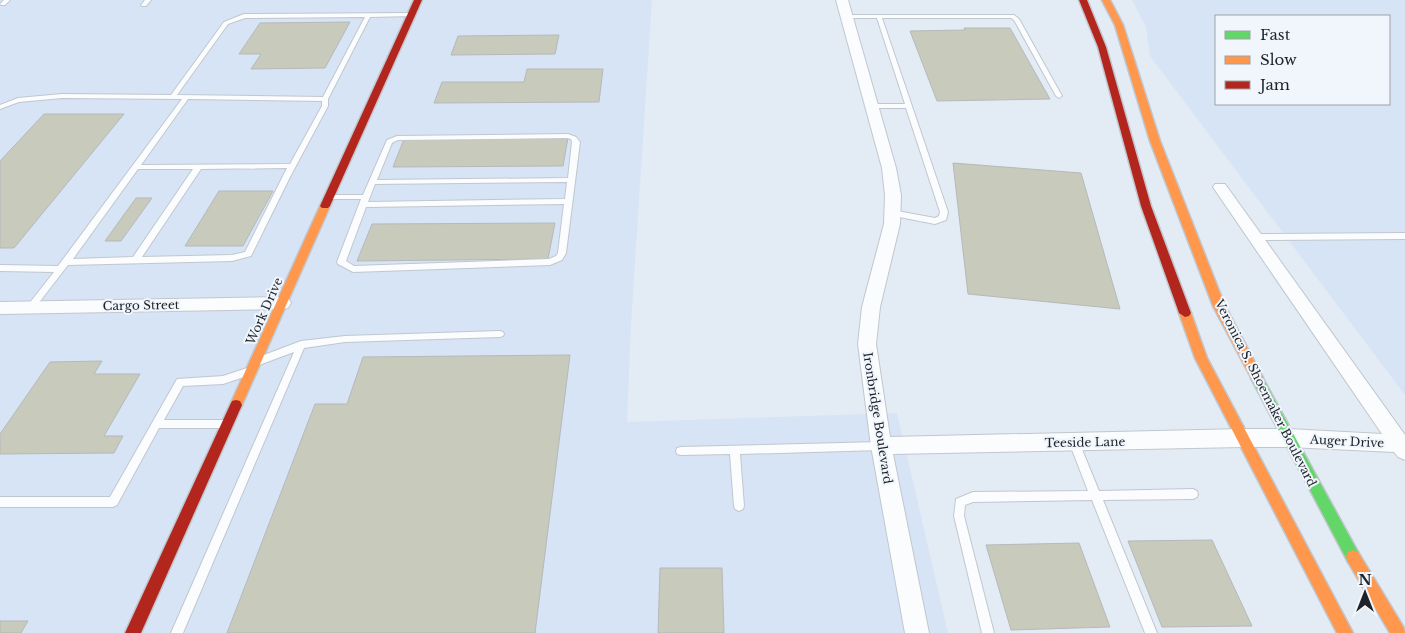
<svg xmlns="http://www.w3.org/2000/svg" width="1405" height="633" font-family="'Libre Baskerville',serif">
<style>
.built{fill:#d6e4f5;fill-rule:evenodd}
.building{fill:#c8cabc;stroke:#b5b9ba}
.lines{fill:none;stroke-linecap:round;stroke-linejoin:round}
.lane-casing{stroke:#c1c7ce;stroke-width:2}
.street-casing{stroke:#c1c7ce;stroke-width:2}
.fast-casing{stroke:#c1c7ce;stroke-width:3}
.slow-casing{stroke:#c1c7ce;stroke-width:3}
.jam-casing{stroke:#c1c7ce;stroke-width:3}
.lane{fill:#fbfcfd;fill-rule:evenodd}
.street{fill:#fbfcfd;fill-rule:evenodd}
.fast{fill:#63d668;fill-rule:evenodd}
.slow{fill:#ff974d;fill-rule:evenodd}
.jam{fill:#b3261e;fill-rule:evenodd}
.labels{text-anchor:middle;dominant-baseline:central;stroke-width:4;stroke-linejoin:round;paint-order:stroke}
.street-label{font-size:12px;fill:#1e2329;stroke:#f1f6fd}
</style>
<rect width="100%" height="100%" fill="#e3ebf4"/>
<!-- built -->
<g class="built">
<polygon points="0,0 652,0 631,323 627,422 897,413 948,633 0,633"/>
<path d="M1132,0H1405V395L1150,56L1146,27ZM1216,16H1389V104H1216Z"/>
</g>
<!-- building -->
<g class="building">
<polygon points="350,22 325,68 251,69 261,54 239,54 260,23"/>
<polygon points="964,28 1010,28 1050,99 937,101 910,31 965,30"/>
<polygon points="559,35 555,54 451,55 458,36"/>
<polygon points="527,69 603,69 599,102 434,103 442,82 524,82"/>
<polygon points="44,114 124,114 14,248 0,248 0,161"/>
<polygon points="568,138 563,166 393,167 404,139"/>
<polygon points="953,163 1081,173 1120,309 968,294"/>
<polygon points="219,191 273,191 243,246 185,246"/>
<polygon points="136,198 152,198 121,241 105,241"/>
<polygon points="555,223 548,259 357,261 372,224"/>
<polygon points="570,355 535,633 227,633 315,404 347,404 363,357"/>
<polygon points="102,361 94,374 140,374 104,436 123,436 114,453 0,454 0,434 50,362"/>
<polygon points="1212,540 1252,626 1162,627 1128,541"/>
<polygon points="1079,543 1110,627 1011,630 986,545"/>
<polygon points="660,568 722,568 724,633 658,633"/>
<polygon points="0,621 28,621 21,633 0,633"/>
</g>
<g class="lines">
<!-- lane casing -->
<g class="lane-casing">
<g id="lane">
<polygon points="4,0 10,0 5,5 1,5 0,4"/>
<polygon points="145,0 151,0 146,6 142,6 141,5"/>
<path d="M412,13L414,14V16L370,17L328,99V106L290,177L251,256L232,261L68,265L34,309L31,310L27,307L28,305L54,272L0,271V265L58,266L182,99L62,98L19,102L0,109V105L18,98L62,94L171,95L224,22L244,14ZM365,17L323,97L177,95L228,24L245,18ZM188,99L322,101V106L290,164L141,165ZM287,168L245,252L232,255L142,257L201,169ZM138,169H193L133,257L73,259Z"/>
<polygon points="844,15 1014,15 1019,19 1062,96 1059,98 1056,96 1014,20 1011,18 882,18 948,212 946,220 935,224 889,215 888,213 892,210 935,218 939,216 940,212 906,108 872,108 869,106 872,104 905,104 877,18 846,18 843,16"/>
<path d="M568,134L576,137L580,142L566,253L562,260L550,265L353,272L338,264L337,262L361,199H330L326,197L330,195H363L387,140L397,136ZM567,138L571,139L572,142L568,178L377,180L392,143L398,140ZM567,182L565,199L368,202L375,184ZM564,204L558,253L556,256L549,259L354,266L346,261L366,207Z"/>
<polygon points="1405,233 1405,239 1254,240 1250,237 1254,234"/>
<polygon points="500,331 503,332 504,334 503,336 500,337 345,342 304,348 183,633 171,633 294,352 259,365 256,364 254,361 256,358 301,341 345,336"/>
<polygon points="247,368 250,369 252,372 250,375 223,384 183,386 164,420 224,420 227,421 229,424 227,427 224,428 159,428 117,505 113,507 0,507 0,497 110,497 177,379 223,376"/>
<polygon points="1074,438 1078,439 1079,442 1099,491 1193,489 1197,491 1198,494 1197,497 1193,499 1103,500 1157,633 1145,633 1092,500 973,502 965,505 964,516 994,633 982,633 954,516 956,499 973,492 1088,491 1069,442 1070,439"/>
<polygon points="881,442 885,443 886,446 885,449 881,450 740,454 744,506 743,509 739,511 735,509 734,506 730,454 681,455 677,454 676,451 677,448 681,447"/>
</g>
</g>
<!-- street casing -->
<g class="street-casing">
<g id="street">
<polygon points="836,0 848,0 896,168 901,195 900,224 880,307 876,344 890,437 1243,429 1289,429 1382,434 1215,190 1213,187 1215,184 1225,184 1405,435 1405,460 1398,457 1394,452 1289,447 1243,447 893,454 929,633 905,633 871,446 858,344 862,307 884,224 885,195 882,168"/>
<polygon points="282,297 288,298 291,303 288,308 282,309 0,314 0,302"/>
</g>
</g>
<!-- fast casing -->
<g class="fast-casing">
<polygon id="fast" points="1257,373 1261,375 1358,552 1360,557 1358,562 1353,564 1348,562 1251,378 1253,375"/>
</g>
<!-- slow casing -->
<g class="slow-casing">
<g id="slow">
<polygon points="1102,0 1110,0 1123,25 1160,141 1225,306 1263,378 1261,381 1257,383 1253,381 1213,306 1150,141 1115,25"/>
<polygon points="325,203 330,206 242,405 240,409 236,410 232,409 230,405 320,206"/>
<polygon points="1185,309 1191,313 1207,358 1353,633 1337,633 1195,358 1179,313"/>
<polygon points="1353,550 1358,552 1404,628 1405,633 1390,633 1348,562 1346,557 1348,552"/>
</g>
</g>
<!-- jam casing -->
<g class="jam-casing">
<g id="jam">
<polygon points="414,0 422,0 330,206 328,208 322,208 320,206"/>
<polygon points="1079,0 1087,0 1106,47 1151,206 1191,313 1189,316 1185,317 1179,313 1141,206 1098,47"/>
<polygon points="236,400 240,401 242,405 141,633 125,633 230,405 232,401"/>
</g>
</g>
<!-- lane -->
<use href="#lane" class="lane"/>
<!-- street -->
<use href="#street" class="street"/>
<!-- fast -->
<use href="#fast" class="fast"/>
<!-- slow -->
<use href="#slow" class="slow"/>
<!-- jam -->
<use href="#jam" class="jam"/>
</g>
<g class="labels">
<!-- street labels -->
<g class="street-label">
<text transform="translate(141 305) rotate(-1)">Cargo Street</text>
<text transform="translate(264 311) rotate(-66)">Work Drive</text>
<text transform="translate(1266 393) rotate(63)">Veronica S. Shoemaker Boulevard</text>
<text transform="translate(878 418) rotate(81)">Ironbridge Boulevard</text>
<text transform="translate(1347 441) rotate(3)">Auger Drive</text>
<text transform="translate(1085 442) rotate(-1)">Teeside Lane</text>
</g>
</g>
<!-- legend -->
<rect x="1215" y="15" width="175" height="90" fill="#f1f6fd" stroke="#9da2a8"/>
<rect x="1225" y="31" width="25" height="8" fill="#63d668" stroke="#9da2a8"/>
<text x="1260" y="40" font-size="15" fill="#1e2329">Fast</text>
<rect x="1225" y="56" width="25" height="8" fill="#ff974d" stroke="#9da2a8"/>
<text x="1260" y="65" font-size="15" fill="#1e2329">Slow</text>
<rect x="1225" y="81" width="25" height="8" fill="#b3261e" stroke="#9da2a8"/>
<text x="1260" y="90" font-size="15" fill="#1e2329">Jam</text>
<!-- north arrow -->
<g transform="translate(1365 593)" stroke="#f1f6fd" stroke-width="4" paint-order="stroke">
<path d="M0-4L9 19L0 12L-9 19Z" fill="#1e2329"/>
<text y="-8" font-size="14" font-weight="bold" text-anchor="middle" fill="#1e2329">N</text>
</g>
</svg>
